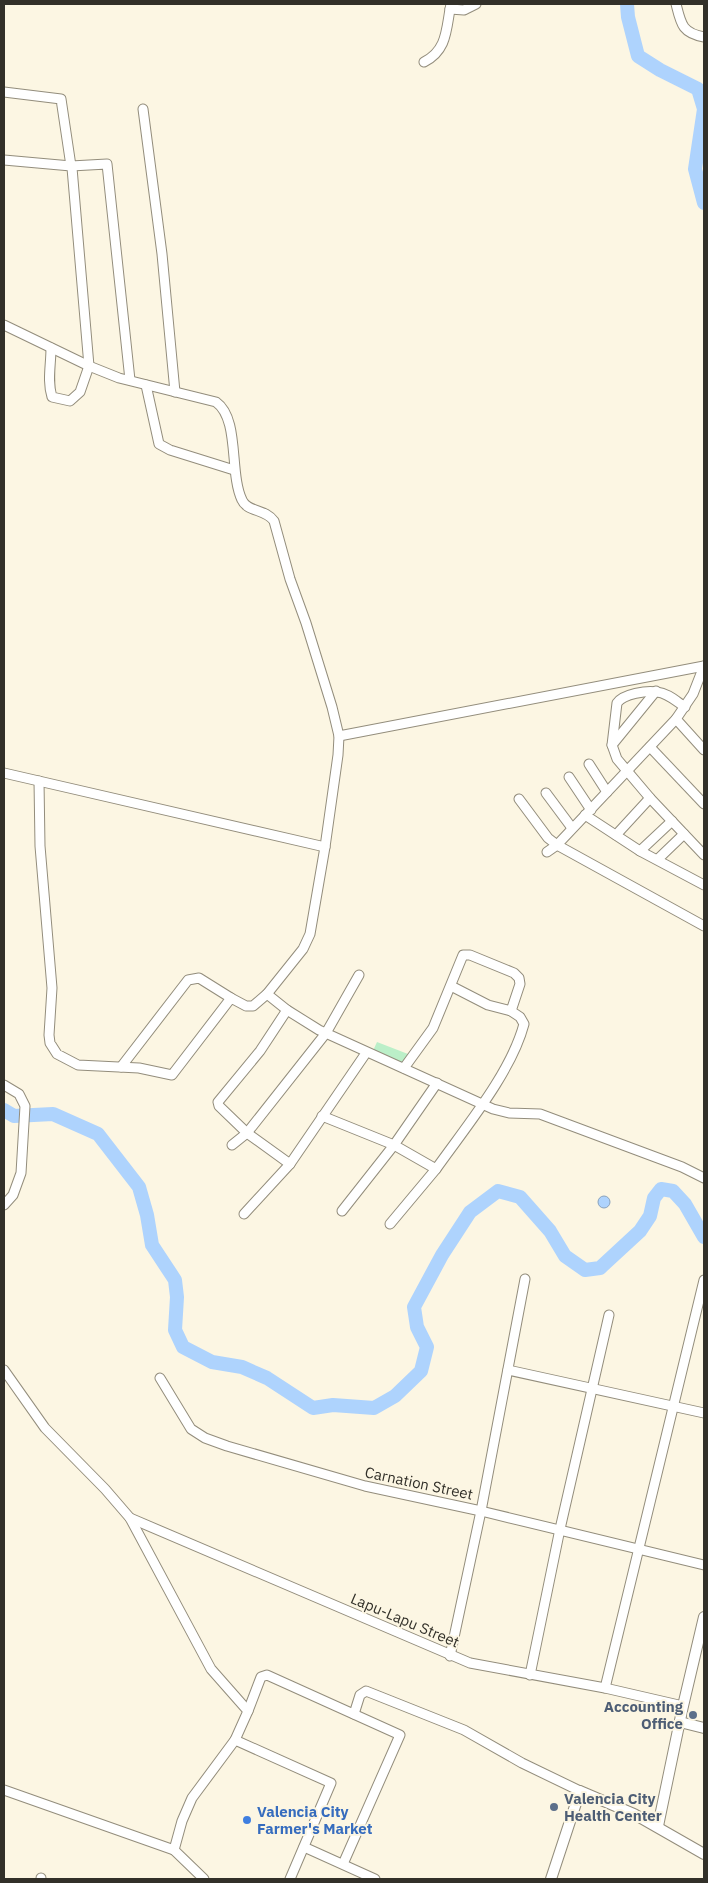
<svg xmlns="http://www.w3.org/2000/svg" width="708" height="1883" font-family="'IBM Plex Sans',sans-serif">
<style>
.green{fill:#bbefc8}
.water{fill:#aed3fd;stroke:#89a2bd}
.lines{fill:none;stroke-linecap:round;stroke-linejoin:round}
.river{stroke:#aed3fd;stroke-width:14}
.minor-casing{stroke:#938d7c;stroke-width:11}
.tertiary-casing{stroke:#938d7c;stroke-width:12}
.minor{stroke:#fff;stroke-width:9}
.tertiary{stroke:#fff;stroke-width:10}
.service-dot{fill:#5c6f8a;stroke:#fcf6e3;stroke-width:2}
.shop-dot{fill:#3f7fe0;stroke:#fcf6e3;stroke-width:2}
.labels{text-anchor:middle;dominant-baseline:central;stroke-width:4;stroke-linejoin:round;paint-order:stroke}
.street-label{font-size:15px;fill:#323029;stroke:#fcf6e3}
.service-label{font-size:15px;font-weight:bold;fill:#4e5e75;stroke:#fcf6e3;text-anchor:end}
.shop-label{font-size:15px;font-weight:bold;fill:#366cbe;stroke:#fcf6e3;text-anchor:start}
</style>
<rect width="100%" height="100%" fill="#fcf6e3"/>
<!-- green -->
<polygon class="green" points="377,1042 408,1054 402,1065 372,1053"/>
<!-- water -->
<circle class="water" cx="604" cy="1202" r="6"/>
<g class="lines">
<!-- river -->
<g class="river">
<polyline points="627,4 628,17 638,56 660,70 698,89 704,109 695,169 704,203"/>
<polyline points="4,1110 14,1116 53,1114 98,1134 139,1187 147,1215 152,1245 175,1280 177,1297 175,1330 183,1347 212,1362 242,1367 267,1378 313,1408 333,1405 374,1408 395,1396 421,1371 427,1347 417,1327 414,1307 442,1255 470,1212 498,1191 520,1197 550,1231 565,1256 585,1270 600,1268 640,1231 650,1216 654,1198 661,1189 673,1191 685,1204 704,1237"/>
</g>
<!-- minor casing -->
<g class="minor-casing">
<g id="minor">
<path d="M676,4C681,24 682,33 704,37"/>
<polyline points="450,9 464,10 476,4"/>
<path d="M424,62C448,50 446,28 451,4"/>
<polyline points="4,92 61,99 71,166 107,164 130,380"/>
<polyline points="143,109 162,254 175,392"/>
<path d="M4,160L71,166L72,168L89,366L80,392L70,401L52,397C47,381 51,365 51,348"/>
<path d="M4,325L89,366L119,378L216,402C240,419 229,473 242,500C247,512 266,509 274,521L290,579L306,623L332,707L339,736L338,755L325,847L310,934L303,949L267,994L253,1006H246L231,998L172,1075L139,1068L78,1065L57,1054L50,1043L49,1035L52,988L40,846L39,781"/>
<polyline points="146,385 159,444 170,450 234,470"/>
<path d="M685,707C677,702 668,693 657,692C647,690 623,694 617,703L612,745L617,759L650,798L704,855"/>
<polyline points="676,719 704,750"/>
<polyline points="339,736 704,666"/>
<polyline points="612,745 656,691"/>
<polyline points="650,747 704,804"/>
<polyline points="589,764 607,792"/>
<polyline points="4,773 325,847"/>
<polyline points="569,777 591,810"/>
<polyline points="546,793 572,828"/>
<polyline points="519,799 548,838 557,845 704,926"/>
<polyline points="585,815 640,851 704,885"/>
<polyline points="616,835 650,798"/>
<polyline points="640,851 672,821"/>
<polyline points="547,852 557,845 676,719 693,694 704,666"/>
<polyline points="658,859 684,834"/>
<polyline points="451,986 488,1005 511,1011"/>
<polyline points="267,994 287,1010 319,1030 493,1109 509,1113 540,1114 682,1167 704,1178"/>
<polyline points="287,1010 260,1051 218,1102 219,1106 247,1133 290,1164"/>
<polyline points="121,1067 188,980 199,978 231,998"/>
<polyline points="4,1085 19,1094 25,1106 21,1173 13,1195 4,1205"/>
<path d="M322,1116L394,1145L436,1169C465,1128 511,1073 524,1024L520,1017L511,1011L520,984L519,978L514,973L470,955H463L433,1028L404,1068"/>
<polyline points="232,1145 247,1133 326,1033 359,975"/>
<polyline points="342,1211 394,1145 437,1083"/>
<polyline points="244,1214 290,1164 366,1053"/>
<polyline points="390,1224 436,1169"/>
<polyline points="4,1370 45,1428 105,1489 130,1518 211,1669 248,1711 235,1740 192,1798 182,1821 174,1850 204,1879"/>
<polyline points="508,1370 704,1413"/>
<polyline points="160,1378 191,1429 205,1438 227,1446 365,1486 481,1511 704,1565"/>
<polyline points="130,1518 470,1663 605,1688 683,1706"/>
<polyline points="450,1656 481,1511 525,1279"/>
<polyline points="530,1675 560,1529 609,1315"/>
<polyline points="605,1688 704,1280"/>
<polyline points="248,1711 261,1677 267,1675 400,1735 343,1864"/>
<polyline points="354,1714 360,1695 366,1691 464,1730 522,1763 580,1791"/>
<polyline points="235,1740 331,1783 290,1879"/>
<polyline points="4,1790 174,1850"/>
<polyline points="304,1847 375,1879"/>
<polyline points="41,1878 41,1879"/>
</g>
</g>
<!-- tertiary casing -->
<g class="tertiary-casing">
<g id="tertiary">
<polyline points="680,1722 704,1728"/>
<polyline points="658,1826 683,1706 704,1617"/>
<polyline points="551,1879 580,1791 634,1814 704,1854"/>
</g>
</g>
<!-- minor -->
<use href="#minor" class="minor"/>
<!-- tertiary -->
<use href="#tertiary" class="tertiary"/>
</g>
<!-- markers -->
<g class="service-dot">
<circle cx="693" cy="1715" r="5"/>
<circle cx="554" cy="1807" r="5"/>
</g>
<circle class="shop-dot" cx="247" cy="1820" r="5"/>
<g class="labels">
<!-- street labels -->
<g class="street-label">
<text transform="translate(419 1483) rotate(12)">Carnation Street</text>
<text transform="translate(405 1620) rotate(23)">Lapu-Lapu Street</text>
</g>
<!-- service labels -->
<g class="service-label">
<text x="683" y="1706">Accounting<tspan x="683" dy="17">Office</tspan></text>
<text x="564" y="1798" text-anchor="start">Valencia City<tspan x="564" dy="17">Health Center</tspan></text>
</g>
<!-- shop labels -->
<g class="shop-label">
<text x="257" y="1811">Valencia City<tspan x="257" dy="17">Farmer's Market</tspan></text>
</g>
</g>
<!-- border -->
<rect width="708" height="1883" fill="none" stroke="#323029" stroke-width="10"/>
</svg>
